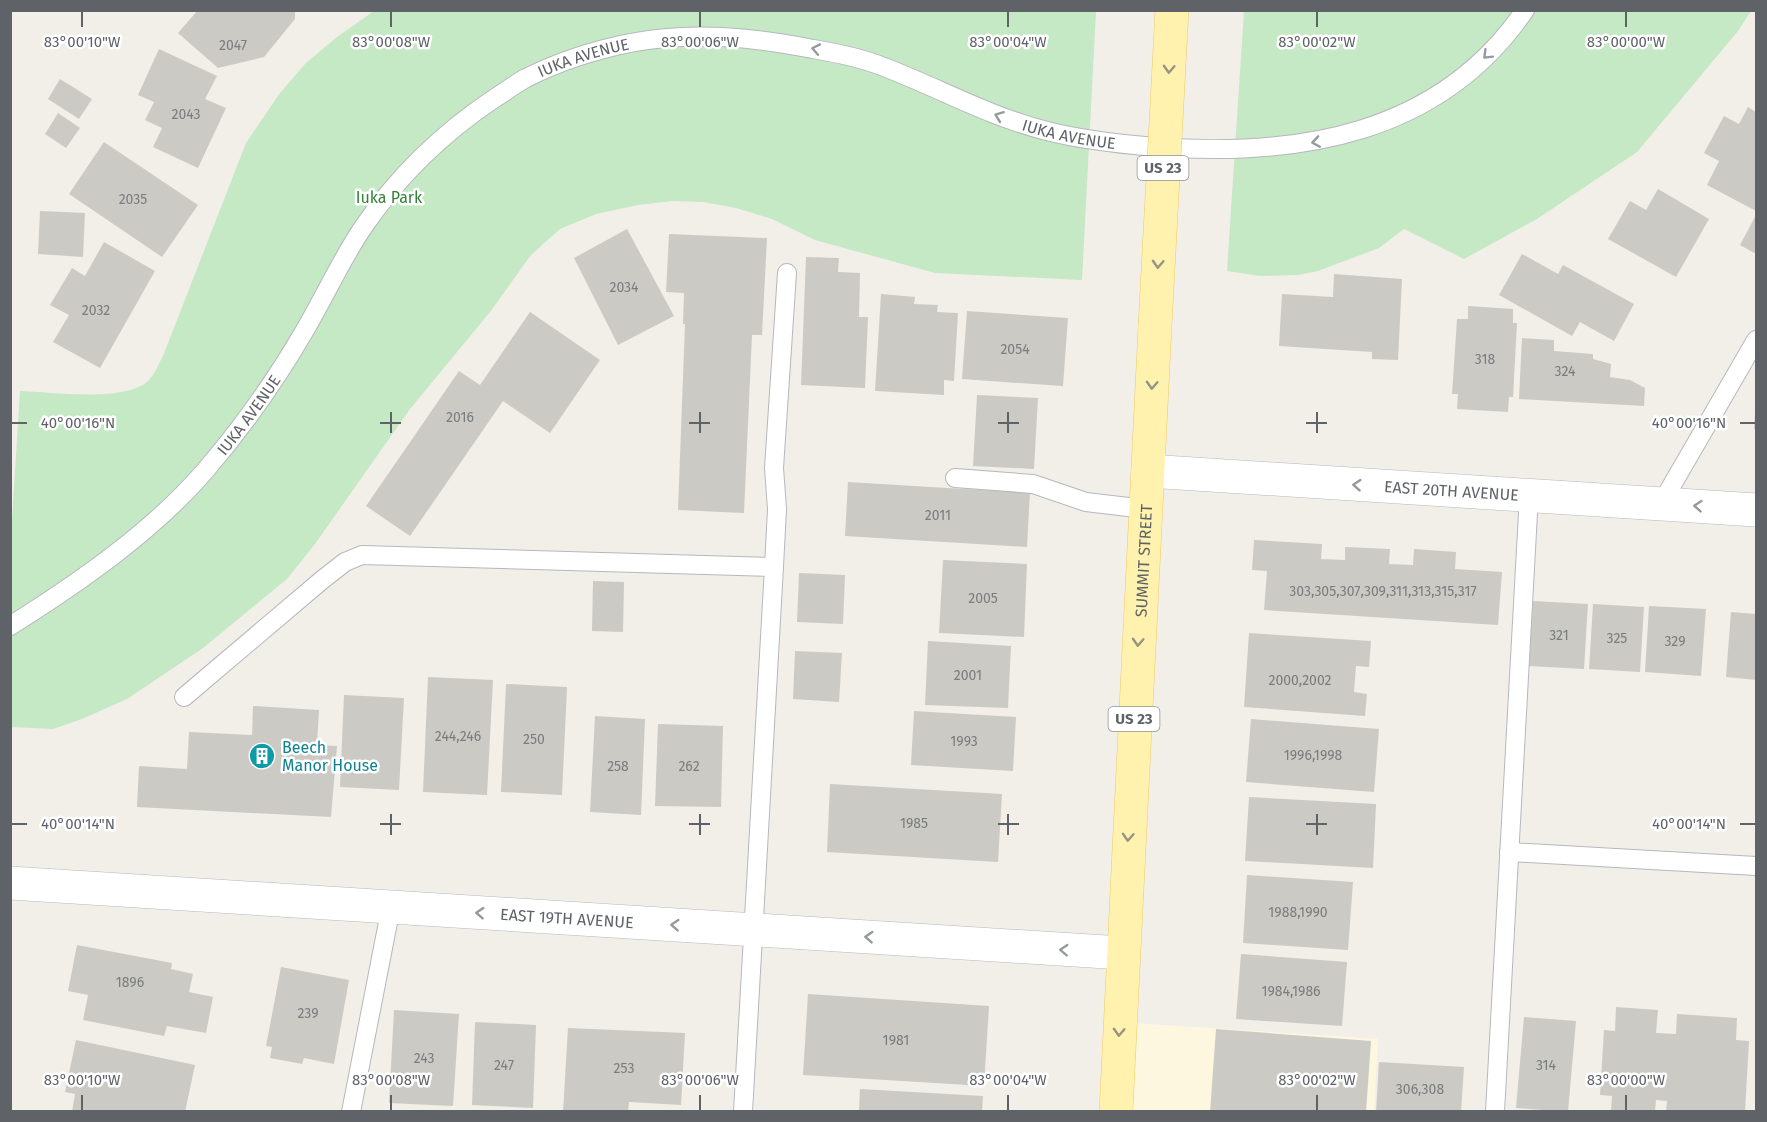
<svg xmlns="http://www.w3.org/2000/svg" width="1767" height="1122" font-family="'Fira Sans',sans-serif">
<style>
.commercial{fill:#fef7e0}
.green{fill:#c5e8c5}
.building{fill:#cccac5}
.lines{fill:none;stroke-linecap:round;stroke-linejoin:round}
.lane-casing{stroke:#b5b8bc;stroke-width:20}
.street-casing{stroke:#b5b8bc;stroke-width:34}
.primary-casing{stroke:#f2c960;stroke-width:34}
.lane{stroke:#fff;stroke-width:18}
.street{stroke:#fff;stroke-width:33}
.primary{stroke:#fff2af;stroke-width:33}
.primary-bridge-casing{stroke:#f2c960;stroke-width:34;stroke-linecap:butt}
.primary-bridge{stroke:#fff2af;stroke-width:33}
.oneway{stroke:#979a9d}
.oneway2{stroke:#979581}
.ticks{fill:none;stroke:#5f6368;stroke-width:2}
.labels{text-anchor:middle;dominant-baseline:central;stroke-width:5;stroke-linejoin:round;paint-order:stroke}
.number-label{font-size:14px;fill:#7a7d7f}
.shield{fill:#fff;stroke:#8f9295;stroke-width:1.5}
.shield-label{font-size:15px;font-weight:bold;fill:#5f6368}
.street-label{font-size:16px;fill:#5f6368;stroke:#fff}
.park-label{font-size:16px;fill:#348238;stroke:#fff}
.culture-label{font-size:16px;fill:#0d838f;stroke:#fff;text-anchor:start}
.ticks-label{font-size:15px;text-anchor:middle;fill:#5f6368;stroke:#fff;stroke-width:5;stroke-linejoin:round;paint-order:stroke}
</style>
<rect width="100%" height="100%" fill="#f1efe8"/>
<!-- commercial -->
<polygon class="commercial" points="1132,1023 1378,1039 1374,1111 1126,1112"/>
<!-- green -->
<g class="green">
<path d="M374,11H1096L1082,280L935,273L815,240L772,219L736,208L703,202L672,201L638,205L596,214L560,229L531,255L490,312L410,409L315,544L287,579L203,648L127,699L82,719L53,729L11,727L10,553L20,391C51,392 127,403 149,380C155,374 159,363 163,356L246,143L280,93L306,63L337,37Z"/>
<polygon points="1244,11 1751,11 1738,31 1637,152 1537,219 1464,259 1404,229 1379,248 1318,271 1298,275 1260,276 1227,271"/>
</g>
<!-- building -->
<g class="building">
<polygon points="198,10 295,10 295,19 264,57 218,68 178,33"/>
<polygon points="159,49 217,76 205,99 226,108 198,168 153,147 162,128 145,120 154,102 138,95"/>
<polygon points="60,79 92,99 79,119 48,99"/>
<polygon points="1748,107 1756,112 1756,211 1707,185 1719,161 1704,153 1724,116 1739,124"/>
<polygon points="58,113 80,128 66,148 45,134"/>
<polygon points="104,142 198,205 162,257 69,194"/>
<polygon points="1658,189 1709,219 1676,277 1608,239 1630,201 1646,210"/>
<polygon points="40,211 85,213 83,257 38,254"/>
<polygon points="1756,215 1756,254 1740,245"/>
<polygon points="627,229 674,316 618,345 574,258"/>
<polygon points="669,234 767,238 762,335 752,335 744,513 678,510 685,324 683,324 684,293 666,292"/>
<polygon points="104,242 155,271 100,368 53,342 69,315 50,305 72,268 85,276"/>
<polygon points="1522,254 1558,274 1563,265 1634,304 1614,341 1580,322 1572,336 1499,295"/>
<polygon points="806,257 839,258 838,272 860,273 859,317 868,317 865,388 801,385"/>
<polygon points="1334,274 1402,279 1398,360 1372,359 1372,352 1279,346 1282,294 1333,297"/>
<polygon points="881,294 915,297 914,304 938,305 937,312 958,313 954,381 944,380 944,395 875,391"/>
<polygon points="1468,306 1513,309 1513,323 1517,323 1513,397 1509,397 1508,412 1457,409 1458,394 1452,394 1457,319 1468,319"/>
<polygon points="967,311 1068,318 1063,386 962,379"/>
<polygon points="530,312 600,360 550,433 503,401 410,536 366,506 459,371 480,385"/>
<polygon points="1522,338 1554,340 1554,351 1593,354 1593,359 1611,364 1610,377 1630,380 1645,388 1644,406 1519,399"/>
<polygon points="977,395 1038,398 1034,469 973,466"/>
<polygon points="1755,413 1756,413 1756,429 1754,429"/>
<polygon points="848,482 1030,493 1027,547 845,536"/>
<polygon points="1254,540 1322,544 1321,559 1345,560 1345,547 1390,549 1389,564 1413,565 1414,549 1456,552 1455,569 1502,572 1498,625 1264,610 1267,571 1252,570"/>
<polygon points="943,560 1027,564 1024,637 939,633"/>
<polygon points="799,573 845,575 843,624 797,622"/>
<polygon points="593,581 624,582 623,632 592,631"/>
<polygon points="1533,601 1588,604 1584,669 1529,666"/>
<polygon points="1593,604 1644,607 1640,672 1589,669"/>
<polygon points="1649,606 1706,609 1701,676 1645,672"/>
<polygon points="1731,612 1756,614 1756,680 1726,677"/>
<polygon points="1249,633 1371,641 1369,667 1356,666 1354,692 1367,694 1365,716 1244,707"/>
<polygon points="928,641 1011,646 1008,708 925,705"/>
<polygon points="795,651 842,653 839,702 793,699"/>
<polygon points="428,677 493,680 487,795 423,792"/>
<polygon points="506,684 567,687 562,795 501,792"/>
<polygon points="344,695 404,698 399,790 340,787"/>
<polygon points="253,706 319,710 317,745 337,746 331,817 137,807 139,766 187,769 189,732 252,735"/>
<polygon points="914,711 1016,717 1013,771 911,765"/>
<polygon points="595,716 645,719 641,815 590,812"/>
<polygon points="1251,719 1379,729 1374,792 1246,782"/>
<polygon points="658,724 723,726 721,807 655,806"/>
<polygon points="830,784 1002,794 998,862 827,852"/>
<polygon points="1249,797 1376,804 1373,868 1245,861"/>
<polygon points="1247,875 1353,882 1348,950 1243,943"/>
<polygon points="77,945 172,963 171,969 193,974 189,992 213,997 206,1033 167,1026 164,1036 83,1020 88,995 68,991"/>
<polygon points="1241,954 1347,962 1342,1026 1236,1019"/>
<polygon points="281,967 349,980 334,1064 304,1058 302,1064 270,1058 272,1047 266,1046"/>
<polygon points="808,994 989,1006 984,1086 803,1075"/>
<polygon points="1616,1007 1658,1010 1656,1033 1676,1034 1677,1014 1737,1018 1736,1040 1749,1041 1745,1112 1666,1112 1667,1101 1656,1100 1655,1112 1611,1112 1612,1096 1600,1095 1604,1030 1615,1031"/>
<polygon points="394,1010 459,1014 453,1106 389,1103"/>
<polygon points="1524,1017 1576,1021 1568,1112 1516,1108"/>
<polygon points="475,1022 536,1025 533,1108 472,1105"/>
<polygon points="568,1028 685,1033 681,1105 629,1102 628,1112 563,1112"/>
<polygon points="1216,1029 1371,1041 1366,1112 1210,1112"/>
<polygon points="76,1040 195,1065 185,1112 72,1112 75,1094 65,1092"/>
<polygon points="1379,1062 1464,1067 1461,1112 1376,1112"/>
<polygon points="860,1089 983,1096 982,1112 859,1112"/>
</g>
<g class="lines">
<!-- lane casing -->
<g class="lane-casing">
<g id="lane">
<polyline points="955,478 1033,484 1086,502 1145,509"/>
<polyline points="1661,504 1756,340"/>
<path id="s1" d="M10,626C77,584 152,532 204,472C242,428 276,380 305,330C325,296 342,258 364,226C399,175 444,132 495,98C505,92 515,84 526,78C558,62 595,50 630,43C692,31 753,37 813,49C837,53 862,58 884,67C939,88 990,117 1047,131C1082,140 1119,144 1156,147C1297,157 1439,136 1525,10"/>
<polyline points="184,697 322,580 345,562 362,555 774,567"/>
<polyline points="1509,852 1756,866"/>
<polyline points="351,1112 391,907"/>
<polyline points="743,1112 774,567 777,509 774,468 787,273"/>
<polyline points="1495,1112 1529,495"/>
</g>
</g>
<!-- street casing -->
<g class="street-casing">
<g id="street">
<path id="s2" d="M1148,471L1756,510"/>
<path id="s3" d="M10,883L1122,953"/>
</g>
</g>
<!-- primary casing -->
<g class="primary-casing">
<g id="primary">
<path id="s4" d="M1116,1112L1155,326"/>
</g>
</g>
<!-- lane -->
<use href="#lane" class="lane"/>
<!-- street -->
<use href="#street" class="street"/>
<!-- primary -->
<use href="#primary" class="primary"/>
<!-- primary-bridge casing -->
<g class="primary-bridge-casing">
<polyline id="primary-bridge" points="1155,326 1172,10"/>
</g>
<!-- primary-bridge -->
<use href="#primary-bridge" class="primary-bridge"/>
</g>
<!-- one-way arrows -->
<defs><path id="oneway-chevron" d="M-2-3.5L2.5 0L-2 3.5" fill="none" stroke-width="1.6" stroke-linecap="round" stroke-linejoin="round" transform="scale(1.5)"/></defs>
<g class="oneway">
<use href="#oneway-chevron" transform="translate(816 49) rotate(-169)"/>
<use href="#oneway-chevron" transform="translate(1487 55) rotate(135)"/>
<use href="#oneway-chevron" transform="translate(999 116) rotate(-159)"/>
<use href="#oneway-chevron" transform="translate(1316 142) rotate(171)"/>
<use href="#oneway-chevron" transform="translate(1357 485) rotate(-176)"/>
<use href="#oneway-chevron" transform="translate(1698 506) rotate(-176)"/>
<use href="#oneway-chevron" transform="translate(480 913) rotate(-176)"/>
<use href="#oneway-chevron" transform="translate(675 925) rotate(-176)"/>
<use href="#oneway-chevron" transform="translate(869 937) rotate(-176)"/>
<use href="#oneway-chevron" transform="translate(1064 950) rotate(-177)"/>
</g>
<g class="oneway2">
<use href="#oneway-chevron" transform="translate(1169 69) rotate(93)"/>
<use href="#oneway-chevron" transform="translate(1158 264) rotate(93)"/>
<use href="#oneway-chevron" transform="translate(1152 385) rotate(93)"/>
<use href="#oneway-chevron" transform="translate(1138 642) rotate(93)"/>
<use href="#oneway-chevron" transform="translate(1128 837) rotate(93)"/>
<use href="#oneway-chevron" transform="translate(1119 1032) rotate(92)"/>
</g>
<!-- ticks -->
<path class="ticks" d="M82,12V27M391,12V27M700,12V27M1008,12V27M1317,12V27M1626,12V27M391,412V433M700,412V433M1008,412V433M1317,412V433M12,423H27M380,423H401M689,423H710M998,423H1019M1306,423H1327M1740,423H1755M391,814V835M700,814V835M1008,814V835M1317,814V835M12,824H27M380,824H401M689,824H710M998,824H1019M1306,824H1327M1740,824H1755M82,1095V1110M391,1095V1110M700,1095V1110M1008,1095V1110M1317,1095V1110M1626,1095V1110"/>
<!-- icons -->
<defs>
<g id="building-disc" transform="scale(1.35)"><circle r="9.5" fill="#0f9aa8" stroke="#fff"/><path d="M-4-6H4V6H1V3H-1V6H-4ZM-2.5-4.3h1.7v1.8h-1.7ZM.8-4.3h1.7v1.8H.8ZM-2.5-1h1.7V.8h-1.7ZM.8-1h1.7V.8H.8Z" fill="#fff"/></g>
</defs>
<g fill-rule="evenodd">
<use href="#building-disc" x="262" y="756"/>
</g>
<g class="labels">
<!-- number labels -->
<g class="number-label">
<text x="233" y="45">2047</text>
<text x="186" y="114">2043</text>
<text x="133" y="199">2035</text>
<text x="624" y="287">2034</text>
<text x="96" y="310">2032</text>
<text x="1015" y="349">2054</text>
<text x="1485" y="359">318</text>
<text x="1565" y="371">324</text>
<text x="460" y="417">2016</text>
<text x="938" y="515">2011</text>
<text x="1383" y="591">303,305,307,309,311,313,315,317</text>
<text x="983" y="598">2005</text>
<text x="1559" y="635">321</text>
<text x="1617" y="638">325</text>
<text x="1675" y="641">329</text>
<text x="968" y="675">2001</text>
<text x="1300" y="680">2000,2002</text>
<text x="458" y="736">244,246</text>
<text x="534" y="739">250</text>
<text x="964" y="741">1993</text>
<text x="1313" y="755">1996,1998</text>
<text x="618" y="766">258</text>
<text x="689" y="766">262</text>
<text x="914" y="823">1985</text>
<text x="1298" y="912">1988,1990</text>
<text x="130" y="982">1896</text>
<text x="1291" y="991">1984,1986</text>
<text x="308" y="1013">239</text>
<text x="896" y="1040">1981</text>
<text x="424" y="1058">243</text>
<text x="504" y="1065">247</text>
<text x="1546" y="1065">314</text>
<text x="624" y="1068">253</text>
<text x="1420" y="1089">306,308</text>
</g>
<!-- shield labels -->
<g class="shield">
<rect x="1137.5" y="156" width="51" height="24" rx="4.5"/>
<rect x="1108.5" y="707" width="51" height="24" rx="4.5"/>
</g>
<g class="shield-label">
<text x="1163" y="168">US 23</text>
<text x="1134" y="719">US 23</text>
</g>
<!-- street labels -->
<g class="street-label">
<text stroke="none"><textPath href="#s1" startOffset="825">IUKA AVENUE</textPath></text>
<text stroke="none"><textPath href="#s1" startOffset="1329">IUKA AVENUE</textPath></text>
<text stroke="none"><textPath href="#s1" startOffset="321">IUKA AVENUE</textPath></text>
<text stroke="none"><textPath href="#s2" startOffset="304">EAST 20TH AVENUE</textPath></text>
<text stroke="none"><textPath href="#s4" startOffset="552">SUMMIT STREET</textPath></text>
<text stroke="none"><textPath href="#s3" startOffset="558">EAST 19TH AVENUE</textPath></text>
</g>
<!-- park labels -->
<g class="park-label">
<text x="389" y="197">Iuka Park</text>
</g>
<!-- culture labels -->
<g class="culture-label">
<text x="282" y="747">Beech<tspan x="282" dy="18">Manor House</tspan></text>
</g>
</g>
<g class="ticks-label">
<text x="82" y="47">83°00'10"W</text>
<text x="391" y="47">83°00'08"W</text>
<text x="700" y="47">83°00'06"W</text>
<text x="1008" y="47">83°00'04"W</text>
<text x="1317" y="47">83°00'02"W</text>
<text x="1626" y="47">83°00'00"W</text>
<text x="78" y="428">40°00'16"N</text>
<text x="1689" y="428">40°00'16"N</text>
<text x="78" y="829">40°00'14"N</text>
<text x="1689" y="829">40°00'14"N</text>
<text x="82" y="1085">83°00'10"W</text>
<text x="391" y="1085">83°00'08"W</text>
<text x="700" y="1085">83°00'06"W</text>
<text x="1008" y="1085">83°00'04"W</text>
<text x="1317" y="1085">83°00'02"W</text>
<text x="1626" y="1085">83°00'00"W</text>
</g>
<!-- border -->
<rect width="1767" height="1122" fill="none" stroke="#5f6368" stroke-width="24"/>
</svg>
